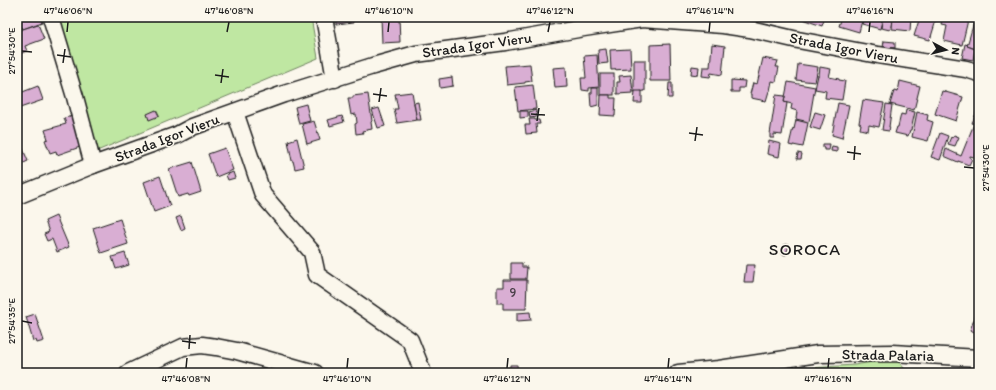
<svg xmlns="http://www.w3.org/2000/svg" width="996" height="390" font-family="Itim,sans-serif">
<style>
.green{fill:#bfe7a2;stroke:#6e825f}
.building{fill:#d9aed3;stroke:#1c1c1c}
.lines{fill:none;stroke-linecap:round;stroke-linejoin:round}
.minor-casing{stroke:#1c1c1c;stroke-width:19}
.minor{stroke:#fbf7ec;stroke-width:16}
.ticks{fill:none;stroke:#1c1c1c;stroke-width:1.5}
.labels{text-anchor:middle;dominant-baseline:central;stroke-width:3;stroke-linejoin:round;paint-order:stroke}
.number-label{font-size:13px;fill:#4b404a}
.street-label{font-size:15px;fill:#1c1c1c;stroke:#fbf7ec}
.quarter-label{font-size:17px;letter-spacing:1px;fill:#1c1c1c;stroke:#fbf7ec}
.neatline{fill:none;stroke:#1c1c1c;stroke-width:1.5}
.ticks-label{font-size:10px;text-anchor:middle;fill:#1c1c1c}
</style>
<rect width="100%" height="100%" fill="#fbf7ec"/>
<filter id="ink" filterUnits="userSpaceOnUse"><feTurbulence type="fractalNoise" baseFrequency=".025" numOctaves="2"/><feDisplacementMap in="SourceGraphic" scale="8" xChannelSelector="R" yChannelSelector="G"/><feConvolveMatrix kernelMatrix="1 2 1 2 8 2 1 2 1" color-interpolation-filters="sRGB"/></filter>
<g filter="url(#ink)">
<!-- green -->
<g class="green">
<polygon points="63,17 311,17 318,58 97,151 60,18"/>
<polygon points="897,360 904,368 903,373 754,373 809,368 854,365 879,361"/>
</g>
<!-- building -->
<g class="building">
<polygon points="19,17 40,17 42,22 23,29 22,27 17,30 17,21 20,20"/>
<polygon points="336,17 353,17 354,22 336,24"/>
<polygon points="381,17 399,17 400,42 382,43"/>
<polygon points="531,17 537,17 538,20 531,21"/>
<polygon points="796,17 825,17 822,26"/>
<polygon points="842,17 863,17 859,32 839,26"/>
<polygon points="864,17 883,17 880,29 862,24"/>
<polygon points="883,17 893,17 890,30 881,28"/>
<polygon points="893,17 911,17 910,31 892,29"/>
<polygon points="920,17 937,17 930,40 914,36"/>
<polygon points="944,17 955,17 968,20 962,45 944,41 947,26 942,25"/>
<polygon points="974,22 979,23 979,50 967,46"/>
<polygon points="38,24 44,39 25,46 27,51 19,54 19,53 17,54 17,31"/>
<polygon points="884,41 895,42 895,48 883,47"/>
<polygon points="670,44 671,81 650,81 650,45"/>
<polygon points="712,44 725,46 722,75 711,73 710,77 702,76 703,67 710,67"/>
<polygon points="965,44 968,45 967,46 975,49 973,60 962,58"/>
<polygon points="606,49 608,63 599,64 598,50"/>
<polygon points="630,49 631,69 611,70 610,50"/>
<polygon points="597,55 599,87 589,88 589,91 582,90 581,78 586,78 584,56"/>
<polygon points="763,58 778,61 776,67 779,67 776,82 772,81 770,91 769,91 766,101 751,98 751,94 750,94 753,83 757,84"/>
<polygon points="634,60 645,60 645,91 634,92"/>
<polygon points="530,64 532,81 525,82 525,83 507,85 505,66"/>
<polygon points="798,64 818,67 815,82 796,80"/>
<polygon points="692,66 699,67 698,75 691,74"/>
<polygon points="566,67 567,87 555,88 553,68"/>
<polygon points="820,67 831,69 829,77 839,79 839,80 845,81 842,100 825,98 826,91 815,89 818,75 819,75"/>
<rect x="600" y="74" width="14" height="21"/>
<polygon points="631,75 633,93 617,94 617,82 620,82 619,76"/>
<polygon points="452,77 453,86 440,88 439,79"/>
<polygon points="731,80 745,81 744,88 739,88 739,92 731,92"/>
<polygon points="900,81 920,86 914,110 890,104 894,91 898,92"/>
<polygon points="788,82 815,87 809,122 796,119 797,111 791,109 792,104 784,102"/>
<polygon points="669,83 672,83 672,98 668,98"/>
<polygon points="533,85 536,109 518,111 515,87"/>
<polygon points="17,86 18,86 20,93 38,86 43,100 17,109"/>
<polygon points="592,88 598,88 598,105 591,107 590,93 592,93"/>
<polygon points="635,91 642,91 642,103 634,103"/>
<polygon points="942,91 963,97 956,121 935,114"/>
<polygon points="412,92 417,120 397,123 394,109 398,109 395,94"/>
<polygon points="368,94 372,121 371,122 372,129 362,131 363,133 356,134 355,124 357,123 356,114 351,115 348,98 353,98 353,96"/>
<polygon points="601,95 610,95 610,98 616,98 615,116 600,115"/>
<polygon points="776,95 785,96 784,102 787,103 782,135 774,134 774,138 770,138 770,134"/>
<polygon points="863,100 884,103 879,127 869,125 868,131 860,129 861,124 859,123"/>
<polygon points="418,102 421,120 417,120 414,103"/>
<polygon points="838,103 849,105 842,138 832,135"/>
<polygon points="306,104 310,121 299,124 295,107"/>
<polygon points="886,104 892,105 889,127 890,127 889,131 882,130"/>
<polygon points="979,106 979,148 978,148 974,157 970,156 970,158 972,159 969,165 958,161 958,162 944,156 946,149 961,156 974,124 972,123"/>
<polygon points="379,108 385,126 378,128 372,110"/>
<polygon points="156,110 159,116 149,120 147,114"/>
<polygon points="536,110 537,117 530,118 529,112"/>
<polygon points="906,110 915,112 911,130 910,130 908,136 895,133 897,127 898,127 901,114 905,115"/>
<polygon points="520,111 528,111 528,117 520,118"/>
<polygon points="815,112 825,115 820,130 810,127"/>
<polygon points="917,112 928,115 927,120 933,122 928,141 912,137"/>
<polygon points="73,116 83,146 57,155 56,151 50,153 45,140 48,139 45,130 66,124 64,118"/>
<polygon points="342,116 344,122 330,126 328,120"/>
<polygon points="529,119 535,119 535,120 539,120 540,124 536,124 537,133 526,134 525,125 530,125"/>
<polygon points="796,120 808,123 803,147 793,145 793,146 789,145 793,128 794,129"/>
<polygon points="314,121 320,140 307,144 302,124"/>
<polygon points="940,133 948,136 940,160 931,157"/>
<polygon points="17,135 28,161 17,166"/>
<polygon points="954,135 959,137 955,146 948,144 951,137 952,138"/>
<polygon points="297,138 304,167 295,169 293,161 292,161 288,141"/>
<polygon points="769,141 781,144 779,157 767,154"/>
<polygon points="823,144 830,144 829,150 824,150 824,148 823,148"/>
<polygon points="832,146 837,147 837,152 831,151"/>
<polygon points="225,148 233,170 216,177 208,154"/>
<polygon points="798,153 802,154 801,159 797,159"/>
<polygon points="192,162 201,192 189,196 188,194 178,197 169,169"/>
<polygon points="233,172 235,178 228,180 226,175"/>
<polygon points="160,176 170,206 154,212 144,182"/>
<polygon points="56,216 69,247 57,252 52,239 47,241 44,234 49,232 45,221"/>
<polygon points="181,216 185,228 181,230 176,218"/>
<polygon points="120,219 128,244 101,253 93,228"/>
<polygon points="785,244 789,245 786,255 782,254"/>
<polygon points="125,253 129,265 116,269 112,257"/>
<polygon points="511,263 522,263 522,267 527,267 526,279 511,279"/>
<polygon points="746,265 755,265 753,282 744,282"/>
<polygon points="504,280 527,280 526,309 503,309 503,303 497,303 497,287 504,287"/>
<polygon points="530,312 531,320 517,321 517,313"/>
<polygon points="977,312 979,313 979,334 970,330"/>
<polygon points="35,314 44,341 37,343 36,340 33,341 26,317"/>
<polygon points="510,365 517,365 518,373 510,373"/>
</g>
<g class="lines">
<!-- minor casing -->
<g class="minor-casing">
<g id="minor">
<polyline points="51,17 75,97 93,165"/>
<polyline points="324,17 335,79"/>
<polyline points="235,112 263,195 312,252 317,275 410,340 422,370 422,373"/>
<polyline points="17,196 93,165 177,135 192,127 284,94 373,66 416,54 505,42 584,28 642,19 723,25 750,29 798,40 878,55 966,69 979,73"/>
<polyline points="128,373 183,347 202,345 216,347 237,351 315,373"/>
<polyline points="678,373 719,369 818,354 892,353 979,358"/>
<polyline points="976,373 979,367"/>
</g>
</g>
<!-- minor -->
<use href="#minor" class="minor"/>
</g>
</g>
<!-- ticks -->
<path class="ticks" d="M67,32L68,22M227,32L229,22M388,32L389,22M548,32L550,22M709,32L710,22M869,32L870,22M22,51L32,52M57,55L71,57M63,63L65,49M215,75L229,77M221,83L223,69M373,94L387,96M379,102L381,88M531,114L545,115M537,121L539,108M689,133L703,135M695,141L697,127M847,152L861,154M854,160L855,146M964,167L974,168M22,321L32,323M182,341L196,343M189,349L190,335M186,368L187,358M347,368L348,358M507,368L508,358M668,368L669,358M828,368L829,358"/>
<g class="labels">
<!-- number labels -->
<g class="number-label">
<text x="513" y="292">9</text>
</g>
<!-- street labels -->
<g class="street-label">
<text transform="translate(477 45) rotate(-8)">Strada Igor Vieru</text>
<text transform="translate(844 48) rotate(11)">Strada Igor Vieru</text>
<text transform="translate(167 138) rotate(-21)">Strada Igor Vieru</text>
<text transform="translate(888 355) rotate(1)">Strada Palaria</text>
</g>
<!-- quarter labels -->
<g class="quarter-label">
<text x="805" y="249">SOROCA</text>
</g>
</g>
<!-- margin -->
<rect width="996" height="390" fill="none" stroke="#fbf7ec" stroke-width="44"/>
<!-- north arrow -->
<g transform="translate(946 50) rotate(97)" stroke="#fbf7ec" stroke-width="3" paint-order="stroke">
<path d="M0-3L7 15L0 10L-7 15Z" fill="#1c1c1c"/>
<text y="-6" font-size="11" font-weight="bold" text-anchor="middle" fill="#1c1c1c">N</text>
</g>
<rect x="22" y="22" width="952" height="346" class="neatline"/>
<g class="ticks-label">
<text x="68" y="14">47°46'06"N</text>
<text x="229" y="14">47°46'08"N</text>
<text x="389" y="14">47°46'10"N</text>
<text x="550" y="14">47°46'12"N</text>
<text x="710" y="14">47°46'14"N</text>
<text x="870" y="14">47°46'16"N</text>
<text transform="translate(11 51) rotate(-90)" y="4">27°54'30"E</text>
<text transform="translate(985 168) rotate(-90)" y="4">27°54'30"E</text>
<text transform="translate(11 321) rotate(-90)" y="4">27°54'35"E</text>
<text x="186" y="382">47°46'08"N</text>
<text x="347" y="382">47°46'10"N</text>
<text x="507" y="382">47°46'12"N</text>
<text x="668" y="382">47°46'14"N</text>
<text x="828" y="382">47°46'16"N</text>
</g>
</svg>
